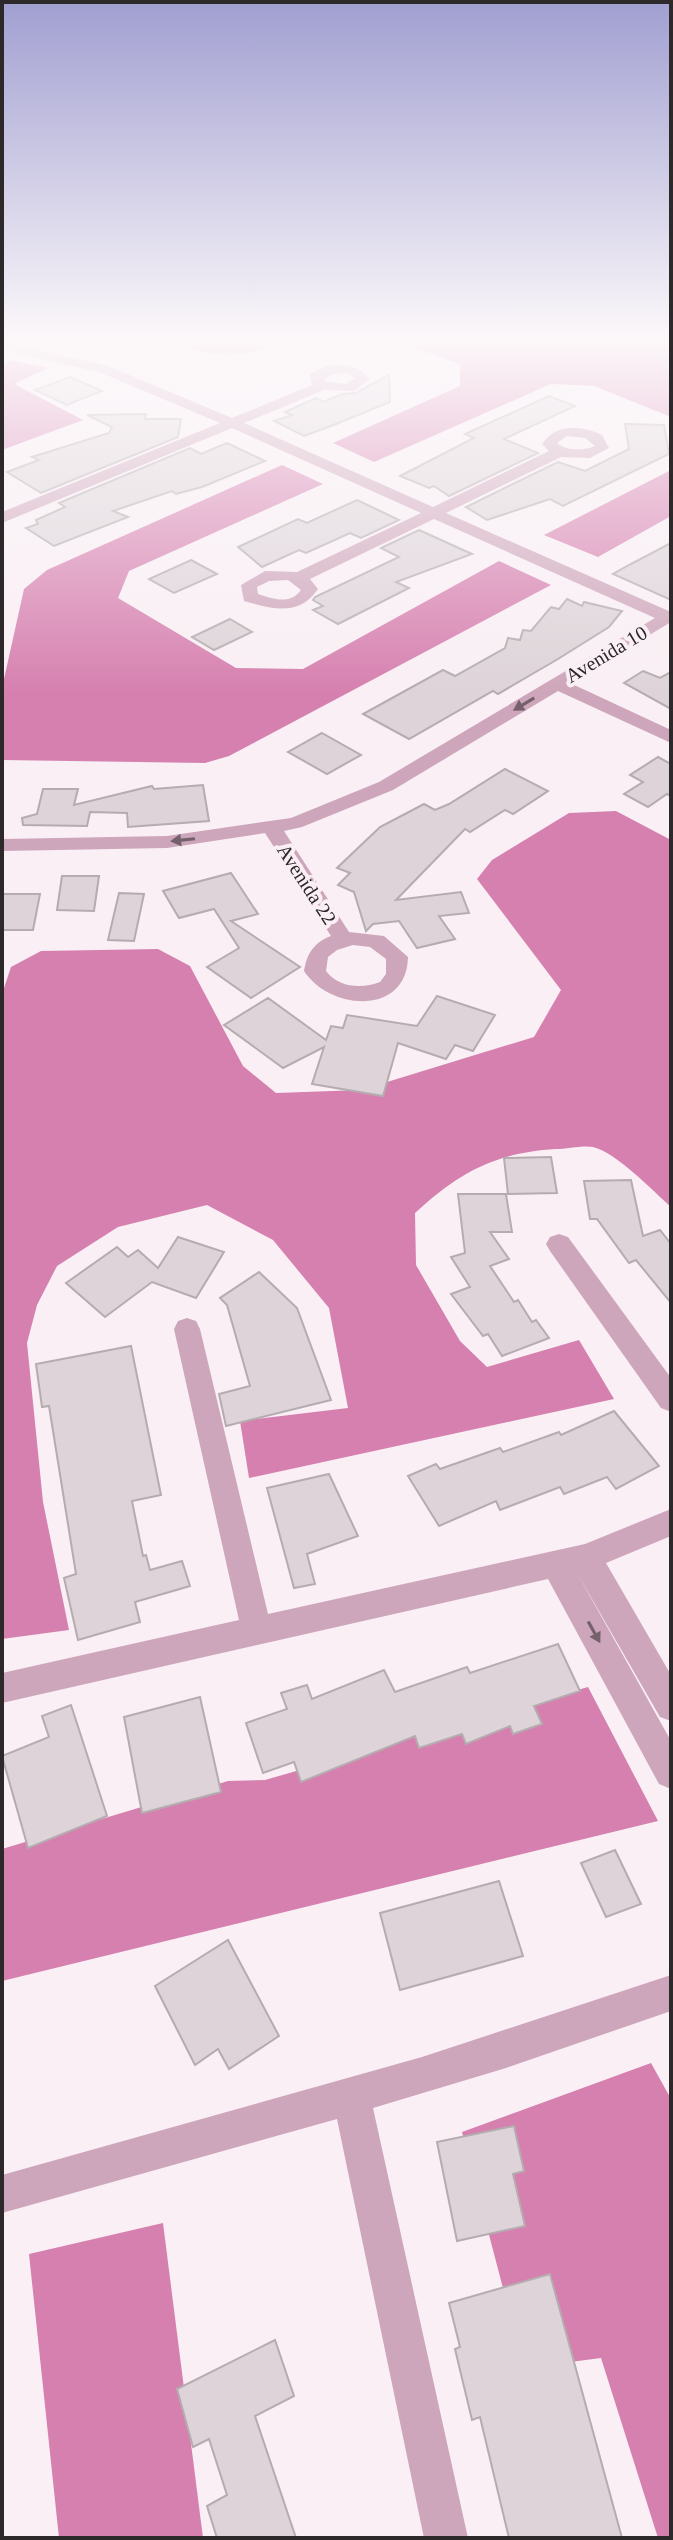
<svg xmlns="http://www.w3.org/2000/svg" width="673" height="2540" font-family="'Times New Roman',serif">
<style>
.water{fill:#d680af}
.building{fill:#ddd3d8;stroke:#b5acb0;stroke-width:2}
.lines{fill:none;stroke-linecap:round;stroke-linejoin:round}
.minor{fill:#cea6bb;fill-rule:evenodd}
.oneway{fill:#75616c}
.labels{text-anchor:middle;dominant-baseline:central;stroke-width:8;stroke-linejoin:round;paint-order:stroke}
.far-street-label{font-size:20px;fill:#2d292b;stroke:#f9eff4}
</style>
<rect width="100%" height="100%" fill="#f9eff4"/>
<!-- water -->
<g class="water">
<path d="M168,338H294C242,357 220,364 168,338Z"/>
<polygon points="386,338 671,338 671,417 594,386 551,384 374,462 333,443 460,386 460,364"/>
<polygon points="11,360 48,368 14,384 83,420 2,450 2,366"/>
<polygon points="282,465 323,484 129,571 118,598 236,668 303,669 499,561 551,585 229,756 205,763 2,760 2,688 24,589 47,570"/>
<polygon points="671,470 671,516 598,557 544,535"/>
<path d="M616,811L671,840V1207C652,1190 617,1153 593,1147C583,1145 567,1149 556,1149C494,1153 460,1172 415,1213L416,1265L460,1341L487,1367L579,1340L614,1399L249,1478L240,1421L348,1408L329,1308L273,1240L207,1205L118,1227L57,1266L37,1305L27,1343L43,1502L69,1630L2,1639V994L11,967L41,951L158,949L190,966L243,1066L276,1093L361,1090L534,1037L561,990L477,879L492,860L569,813Z"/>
<polygon points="588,1687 658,1821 2,1981 2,1849 228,1781 265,1780"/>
<polygon points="651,2063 671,2099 671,2538 658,2538 601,2358 524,2368 462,2132"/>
<polygon points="163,2223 203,2538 59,2538 29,2254"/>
</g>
<!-- building -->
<g class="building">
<polygon points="389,375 390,402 331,426 304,436 274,421 292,415 285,412 316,398 323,402 343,394 356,393"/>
<polygon points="70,377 102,391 67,405 35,390"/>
<polygon points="549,396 575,406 504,439 538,453 449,496 434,486 429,488 400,476 474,438 465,434"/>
<polygon points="146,414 145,419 181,419 178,437 41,493 7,472 39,460 32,457 109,433 112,427 87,415"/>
<polygon points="625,424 664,425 669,454 563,506 550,499 487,520 466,507 558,462 585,471 629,449"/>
<polygon points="227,443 265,461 202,487 176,494 172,491 113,511 128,517 54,546 26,528 38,524 36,520 65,507 59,503 190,448 201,454"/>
<polygon points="357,500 399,520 361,538 350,533 306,553 299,550 262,567 238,547 298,519 307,523"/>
<polygon points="419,530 472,554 396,582 409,588 338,624 313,610 323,606 313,600 315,597 399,557 381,548"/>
<polygon points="671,543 671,600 613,574 631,564"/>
<polygon points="191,560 217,574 174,593 149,579"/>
<polygon points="567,599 582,606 584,602 622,611 609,627 558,659 498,694 493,691 409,739 363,714 443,670 455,676 505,648 508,638 520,640 523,630 531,631 551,607 559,609"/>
<polygon points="230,619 252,632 214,650 192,637"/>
<polygon points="643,671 660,678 671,672 671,709 624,683"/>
<polygon points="322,733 361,755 327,774 288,752"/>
<polygon points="658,757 671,764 671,796 667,794 648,807 624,794 643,782 630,775"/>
<polygon points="505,769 548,791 513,814 505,810 470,832 465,829 396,900 461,892 469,913 439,916 455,939 417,948 399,921 373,924 366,931 354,892 338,885 350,873 337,868 380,827 424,804 435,810 449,804"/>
<polygon points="203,785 209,821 128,827 127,813 90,812 87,826 23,825 22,818 37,814 43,789 78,789 74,805 152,786 154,789"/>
<polygon points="231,873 258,914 231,921 300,967 251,998 207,967 239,948 214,909 179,918 163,891"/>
<polygon points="62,876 99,876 94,911 57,910"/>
<polygon points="119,893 144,894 134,941 108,940"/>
<polygon points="2,894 40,894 33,930 2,930"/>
<polygon points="437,996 495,1015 473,1051 455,1045 446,1059 398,1043 383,1096 312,1084 324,1047 283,1068 224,1025 268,998 326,1040 331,1026 343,1028 347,1015 417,1026"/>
<polygon points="551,1157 557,1193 508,1194 504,1158"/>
<polygon points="631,1180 643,1236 660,1230 671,1244 671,1303 636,1260 629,1263 597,1219 590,1219 584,1181"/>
<polygon points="458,1194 506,1194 512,1232 490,1232 509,1259 490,1266 514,1302 518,1300 532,1322 536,1320 549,1338 502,1356 488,1334 483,1336 451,1294 470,1287 451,1257 465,1253"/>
<polygon points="178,1237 224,1252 196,1298 152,1282 105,1317 66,1283 117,1247 128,1257 138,1250 158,1268"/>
<polygon points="259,1272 297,1308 331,1400 226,1426 219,1394 250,1386 227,1305 220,1298"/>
<polygon points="131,1346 161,1495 132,1501 143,1556 146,1555 150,1570 182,1561 190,1586 135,1602 140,1622 78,1640 64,1578 76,1574 49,1406 42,1407 36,1364"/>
<polygon points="614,1411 659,1466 616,1489 607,1477 564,1494 560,1487 500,1510 496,1501 439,1526 408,1476 436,1464 440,1469 500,1448 503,1452 559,1432 561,1435"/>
<polygon points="329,1474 358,1536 307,1554 315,1584 294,1588 267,1488"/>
<polygon points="558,1644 580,1691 534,1706 542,1724 513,1734 510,1726 466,1744 462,1734 419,1748 415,1736 301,1782 294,1762 263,1773 246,1723 287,1709 281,1693 307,1685 312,1699 384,1670 395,1692 467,1667 470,1673"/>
<polygon points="200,1697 221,1792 142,1813 124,1717"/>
<polygon points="71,1705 107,1816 28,1848 2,1756 49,1737 42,1716"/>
<polygon points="615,1850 641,1904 606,1917 581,1863"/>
<polygon points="499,1881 523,1956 400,1990 380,1913"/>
<polygon points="228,1940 279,2036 229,2069 218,2049 195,2065 155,1986"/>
<polygon points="514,2126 524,2171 513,2174 525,2226 457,2241 437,2142"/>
<polygon points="550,2274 622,2538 509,2538 480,2417 472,2420 455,2349 460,2347 449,2303"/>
<polygon points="275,2340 294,2396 255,2416 296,2538 217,2538 207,2506 227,2495 209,2439 193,2447 177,2389"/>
</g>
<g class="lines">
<!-- minor -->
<g class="minor">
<path d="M2,342L108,366L232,418L312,385L310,375C327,360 355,361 370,379L354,391L324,390L244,423L433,507L549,451L542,444C556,423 581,425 602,435L609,448L590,458L561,457L446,513L671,612V622L570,683L671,730V743L558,691L393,790L302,827L284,831L349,932L384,936L408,957C407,1016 330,1011 304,971C307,954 313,943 331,936L265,833L167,848L2,851V839L167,836L291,818L379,782L655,618L434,519L310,579L318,589C299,617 273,609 244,601L241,585L265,571L297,572L421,513L232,428L2,523V512L220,423L99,372L2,350ZM346,373L355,378L346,384L323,381L332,374ZM567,436L585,438L595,446C584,451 566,451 557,443ZM288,580L301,590C290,605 274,599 258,594L257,587L269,581ZM353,945L370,947L386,959V974L380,982C362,989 339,988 326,971L328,957L337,950Z"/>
<polygon points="559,1234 568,1237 671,1378 671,1412 661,1408 550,1251 546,1244 550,1237"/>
<polygon points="187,1318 196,1321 200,1329 268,1614 585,1544 671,1509 671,1536 606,1563 671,1675 671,1721 660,1717 577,1573 671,1741 671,1789 659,1784 548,1579 2,1703 2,1673 239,1620 174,1329 178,1321"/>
<polygon points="671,1975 671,2011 506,2068 373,2108 468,2538 424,2538 337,2119 2,2213 2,2175 422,2057"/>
</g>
</g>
<!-- one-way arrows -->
<defs><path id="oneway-solid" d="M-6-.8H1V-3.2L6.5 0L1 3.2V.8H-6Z" transform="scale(2)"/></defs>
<g class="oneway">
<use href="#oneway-solid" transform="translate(524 704) rotate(149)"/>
<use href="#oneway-solid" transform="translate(183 840) rotate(174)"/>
<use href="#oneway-solid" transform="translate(594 1632) rotate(61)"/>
</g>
<!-- sky -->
<linearGradient id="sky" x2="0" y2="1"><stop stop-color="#a19fd1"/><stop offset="0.49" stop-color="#fcf8fa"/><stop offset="1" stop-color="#fcf8fa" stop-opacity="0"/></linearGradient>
<rect width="673" height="693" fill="url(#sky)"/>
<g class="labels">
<!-- far-street labels -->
<g class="far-street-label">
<text transform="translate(606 654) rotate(-31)">Avenida 10</text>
<text transform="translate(307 884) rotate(57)">Avenida 22</text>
</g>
</g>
<!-- border -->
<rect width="673" height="2540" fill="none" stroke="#2d292b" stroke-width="8"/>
</svg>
